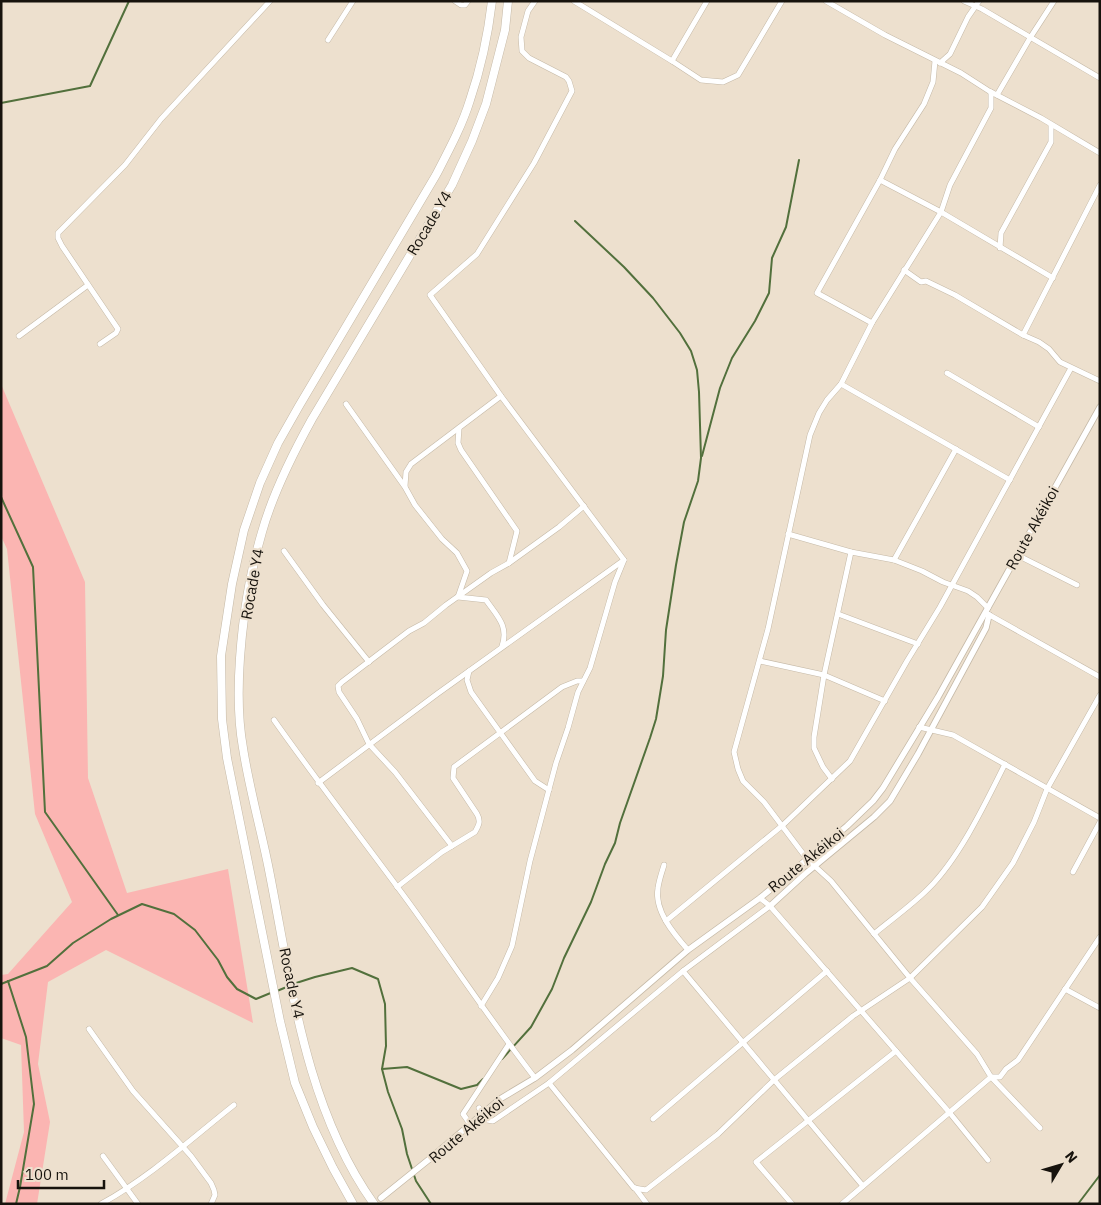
<svg xmlns="http://www.w3.org/2000/svg" width="1101" height="1205" font-family="'IBM Plex Sans',sans-serif">
<style>
.green{fill:#fbb5b2}
.lines{fill:none;stroke-linecap:round;stroke-linejoin:round}
.stream{stroke:#52703c;stroke-width:2}
.minor-casing{stroke:#c5b9a7;stroke-width:6}
.tertiary-casing{stroke:#c5b9a7;stroke-width:7}
.trunk-casing{stroke:#c5b9a7;stroke-width:9}
.minor{stroke:#fff;stroke-width:5}
.tertiary{stroke:#fff;stroke-width:5.5}
.trunk{stroke:#fff;stroke-width:8}
.labels{text-anchor:middle;dominant-baseline:central;stroke-width:4.5;stroke-linejoin:round;paint-order:stroke}
.street-label{font-size:15px;fill:#17130d;stroke:#ede0ce}
</style>
<rect width="100%" height="100%" fill="#ede0ce"/>
<!-- green -->
<polygon class="green" points="1,384 85,582 88,778 127,893 228,869 253,1023 106,950 48,982 38,1064 50,1122 37,1204 5,1204 24,1132 21,1045 1,1038 1,975 8,974 72,902 35,814 7,549 1,536"/>
<g class="lines">
<!-- stream -->
<g class="stream">
<polyline points="1,103 90,86 129,1"/>
<polyline points="702,456 720,388 732,358 755,321 769,293 772,258 786,227 799,160"/>
<polyline points="1,497 33,567 45,812 118,915"/>
<polyline points="8,981 26,1037 34,1104 20,1187 16,1204"/>
<polyline points="1,984 47,966 73,943 111,919 142,904 174,914 195,930 218,960 227,977 237,989 256,999 273,992"/>
<polyline points="293,984 315,977 352,968 378,979 385,1004 386,1046 382,1069 388,1092 402,1129 407,1154 416,1181 431,1204"/>
<polyline points="277,991 289,986"/>
<polyline points="502,1059 531,1027 552,989 564,958 591,902 605,864 615,843 620,823 650,738 656,719 663,676 666,630 676,565 684,522 698,481 701,458 699,392 697,370 691,351 680,333 653,298 624,267 575,221"/>
<polyline points="382,1069 407,1067 461,1089 477,1085 483,1079"/>
<polyline points="1078,1204 1100,1175"/>
</g>
<!-- minor casing -->
<g class="minor-casing">
<g id="minor">
<polyline points="455,1 461,5 465,5 468,1"/>
<polyline points="574,1 672,61 707,1"/>
<polyline points="826,1 885,35 961,73 989,91 1041,118 1100,153"/>
<polyline points="964,1 982,9 1100,78"/>
<polyline points="328,40 353,1"/>
<polyline points="672,61 701,80 723,82 738,75 782,1"/>
<polyline points="940,63 950,54 968,17 979,1"/>
<polyline points="991,92 991,108 950,185 941,212 872,323 841,384 827,400 819,413 810,435 768,629 734,752 738,769 743,781 764,802 807,859 831,881 910,978 977,1054 991,1077 1040,1128"/>
<polyline points="997,95 1030,38 1054,1"/>
<polyline points="880,180 941,212 1053,278"/>
<polyline points="1000,248 1001,233 1051,142 1051,125"/>
<polyline points="904,270 921,282 926,281 955,295 1023,335 1039,342 1049,349 1060,362 1100,381"/>
<polyline points="872,323 817,293 880,180 895,149 924,104 933,82 935,61"/>
<polyline points="1023,335 1100,185"/>
<polyline points="19,336 88,285"/>
<polyline points="100,344 116,333 118,329 62,246 58,238 58,233 125,165 161,119 270,1"/>
<polyline points="947,373 1039,427"/>
<polyline points="841,384 1010,480"/>
<path d="M346,404L405,487L415,505L442,539L457,553L467,571L458,597L486,600C497,616 509,626 502,646"/>
<polyline points="459,428 458,443 461,450 517,531 509,563"/>
<polyline points="405,486 406,472 411,464 501,396"/>
<polyline points="788,534 851,552 894,560 922,571 943,582 968,591 977,597 988,608"/>
<polyline points="284,551 323,605 369,662"/>
<polyline points="1017,555 1077,585"/>
<polyline points="894,560 956,449"/>
<polyline points="986,613 1100,677"/>
<polyline points="838,614 918,644"/>
<polyline points="760,661 824,675 885,701"/>
<polyline points="469,671 467,680 471,692 535,781 549,790"/>
<path d="M274,720C317,781 363,840 407,900C450,959 490,1020 535,1078"/>
<polyline points="919,727 953,735 1100,818"/>
<polyline points="832,779 823,767 814,748 814,737 824,675 851,552"/>
<polyline points="318,783 437,694 624,560"/>
<polyline points="452,846 395,772 369,744 357,719 339,692 338,686 342,682 409,631 424,623 446,605 491,573 509,563 559,527 584,506"/>
<path d="M664,865C662,872 659,880 658,888C654,911 674,934 688,950"/>
<polyline points="1073,872 1100,822"/>
<path d="M397,887L442,852L475,832C479,825 481,821 477,814L453,778L454,767L562,687L577,681H583"/>
<polyline points="760,898 770,906 949,1112 988,1160"/>
<polyline points="770,906 683,971 549,1083 634,1188 646,1190 718,1134 774,1080 853,1016 910,978 982,907 1013,863 1034,822 1047,789 1100,695"/>
<polyline points="666,921 783,825 850,761 907,661 940,607 1071,368"/>
<path d="M874,934C892,919 912,905 928,889C960,857 985,804 1005,764"/>
<polyline points="683,971 863,1186"/>
<polyline points="1065,989 1100,1008"/>
<polyline points="481,1006 498,978 512,946 530,861 556,763 568,728 578,692 590,668 615,582 624,560 501,396 430,295 477,254 534,163 572,91 569,81 566,77 529,58 522,51 521,37 528,11 535,1"/>
<polyline points="89,1029 133,1091 191,1156 211,1183 214,1190 215,1195 211,1204"/>
<polyline points="479,1108 487,1120 493,1121 549,1083"/>
<polyline points="653,1119 827,971"/>
<polyline points="470,1124 463,1114 509,1044"/>
<polyline points="103,1156 138,1204"/>
<polyline points="635,1188 647,1204"/>
<path d="M101,1204C150,1177 191,1139 234,1105"/>
<polyline points="792,1204 756,1162 896,1051"/>
<polyline points="842,1204 991,1077 1000,1077 1006,1069 1018,1060 1100,937"/>
</g>
</g>
<!-- tertiary casing -->
<g class="tertiary-casing">
<g id="tertiary">
<polyline points="770,906 805,874 874,817 890,801 918,754 986,628 989,615"/>
<polyline points="381,1198 432,1157 500,1099 535,1078 572,1050 688,950 760,898 821,848 847,826 873,801 883,788 938,697 1100,407"/>
</g>
</g>
<!-- trunk casing -->
<g class="trunk-casing">
<g id="trunk">
<path d="M353,1204L333,1168L313,1127L295,1083L280,1021L227,758L222,719L221,656L232,584L244,530L260,483L278,443L299,406L436,175C449,150 462,126 470,100C481,68 488,35 492,1"/>
<path d="M374,1204C304,1106 291,979 268,865C260,826 249,787 243,748C238,720 238,686 240,658C243,615 250,572 262,532C273,493 292,455 312,419L452,185L472,141L486,104L505,30L508,1"/>
</g>
</g>
<!-- minor -->
<use href="#minor" class="minor"/>
<!-- tertiary -->
<use href="#tertiary" class="tertiary"/>
<!-- trunk -->
<use href="#trunk" class="trunk"/>
</g>
<g class="labels">
<!-- street labels -->
<g class="street-label">
<text transform="translate(429 223) rotate(-59)">Rocade Y4</text>
<text transform="translate(1032 528) rotate(-61)">Route Akéikoi</text>
<text transform="translate(252 584) rotate(-80)">Rocade Y4</text>
<text transform="translate(806 860) rotate(-39)">Route Akéikoi</text>
<text transform="translate(292 983) rotate(78)">Rocade Y4</text>
<text transform="translate(466 1130) rotate(-40)">Route Akéikoi</text>
</g>
</g>
<!-- border -->
<rect width="1101" height="1205" fill="none" stroke="#17130d" stroke-width="5"/>
<!-- north arrow -->
<g transform="translate(1061 1165) rotate(52)" stroke="#ede0ce" stroke-width="4" paint-order="stroke">
<path d="M0-4L9 19L0 12L-9 19Z" fill="#17130d"/>
<text y="-8" font-size="14" font-weight="bold" text-anchor="middle" fill="#17130d">N</text>
</g>
<!-- scale -->
<path d="M18 1180v8h86v-8" fill="none" stroke="#17130d" stroke-width="2.5"/>
<text x="25" y="1180" font-size="15" fill="#17130d" stroke="#ede0ce" stroke-width="4" paint-order="stroke">100 m</text>
</svg>
